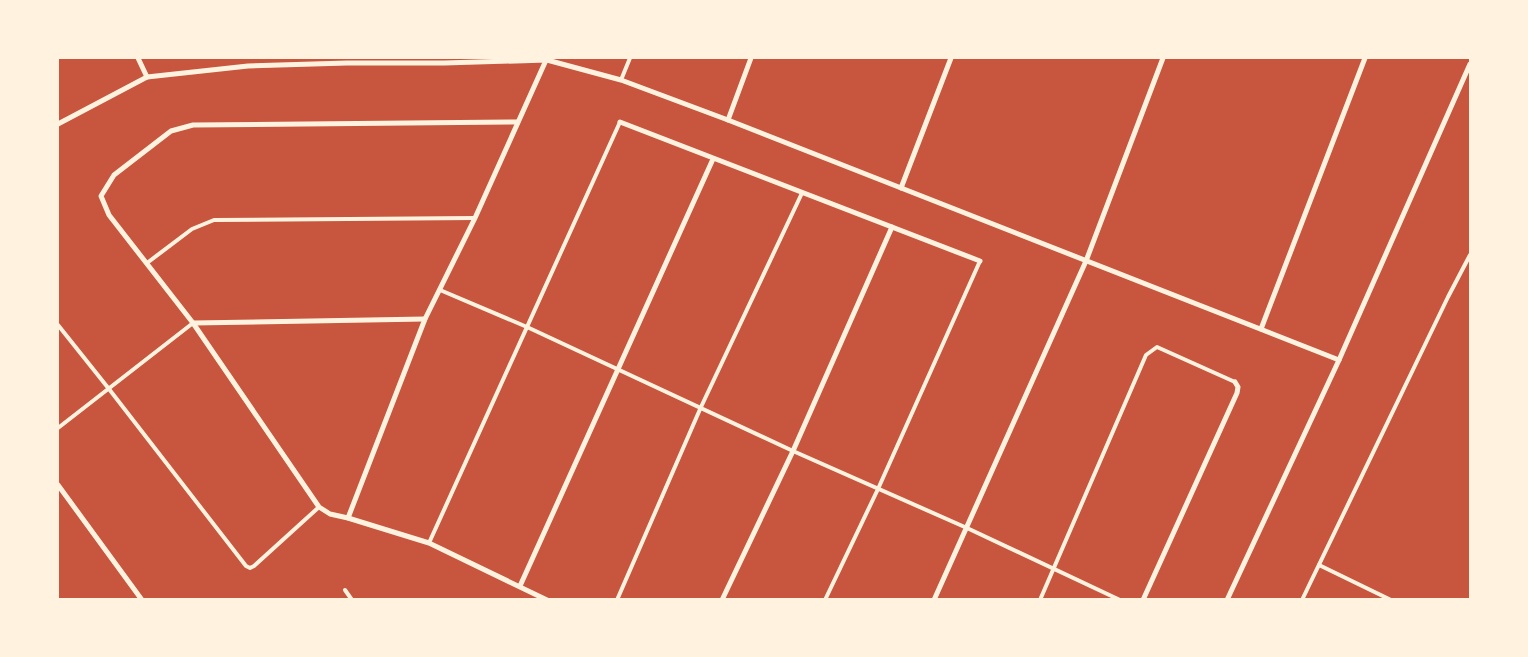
<svg xmlns="http://www.w3.org/2000/svg" width="1528" height="657" font-family="Figtree,sans-serif">
<style>
.lines{fill:none;stroke-linecap:round;stroke-linejoin:round}
.service{stroke:#fff3e0;stroke-width:4}
.minor{stroke:#fff3e0;stroke-width:5}
</style>
<rect width="100%" height="100%" fill="#c8553d"/>
<g class="lines">
<!-- service -->
<g class="service">
<polyline points="621,80 630,58"/>
<polyline points="147,263 192,229 214,220 475,218"/>
<polyline points="440,290 527,327 793,451 967,528 1120,600"/>
<polyline points="58,325 109,389 246,566 250,568 254,566 319,507"/>
<polyline points="58,428 193,323"/>
<polyline points="429,543 620,122"/>
<polyline points="1319,565 1391,600"/>
<polyline points="345,590 352,600"/>
<polyline points="617,600 701,407 802,193"/>
<polyline points="825,600 878,489 980,261"/>
<polyline points="1040,600 1146,355 1157,347 1235,382"/>
<polyline points="1302,600 1448,297 1470,255"/>
</g>
<!-- minor -->
<g class="minor">
<polyline points="138,58 147,77"/>
<polyline points="728,120 751,58"/>
<polyline points="517,122 193,125 171,131 114,175 101,196 109,215 193,323 319,507 330,514 348,518 429,543 547,600"/>
<polyline points="620,122 980,261"/>
<polyline points="58,124 147,77 248,66 347,63 444,63 547,60 621,80 728,120 1339,360"/>
<polyline points="901,188 951,58"/>
<polyline points="193,323 425,319"/>
<polyline points="1261,329 1365,58"/>
<polyline points="58,485 142,600"/>
<polyline points="348,518 425,319 475,218 547,58"/>
<polyline points="520,586 713,159"/>
<polyline points="722,600 793,451 892,227"/>
<polyline points="934,600 1086,261 1163,58"/>
<polyline points="1143,600 1237,393 1238,387 1235,382"/>
<polyline points="1227,600 1339,360 1470,64"/>
</g>
</g>
<!-- border -->
<rect width="1528" height="657" fill="none" stroke="#fff3e0" stroke-width="118"/>
</svg>
